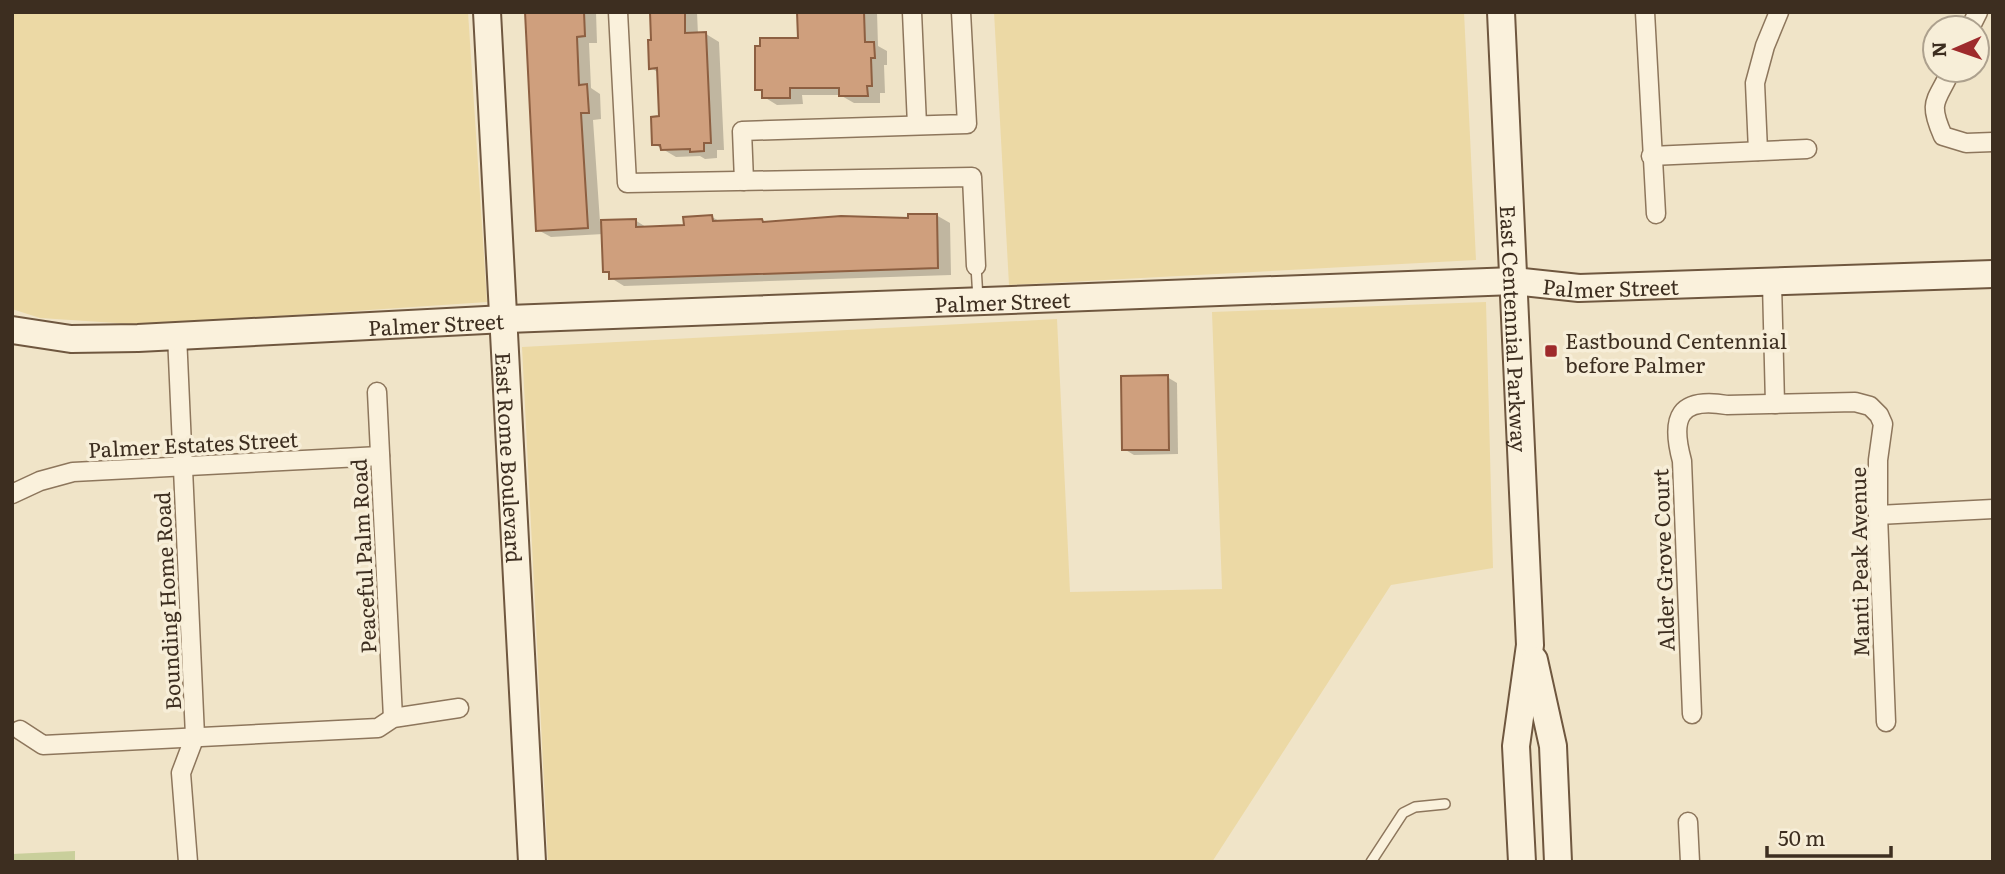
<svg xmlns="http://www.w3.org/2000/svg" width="2005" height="874" font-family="Literata,serif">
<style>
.green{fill:#c9cf9b}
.sand{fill:#ecd9a5}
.shadow{fill:#0003}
.building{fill:#cf9f7d;stroke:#8d5f41;stroke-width:2}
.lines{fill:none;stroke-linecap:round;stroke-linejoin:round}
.lane-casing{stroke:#8d765c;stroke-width:12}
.street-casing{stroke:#8d765c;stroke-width:21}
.secondary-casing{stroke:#6f573f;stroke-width:30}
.lane{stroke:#faf1dc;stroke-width:9}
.street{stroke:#faf1dc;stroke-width:18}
.secondary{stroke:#faf1dc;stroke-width:26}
.poi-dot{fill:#9e2a2b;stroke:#f7eed8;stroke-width:2.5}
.labels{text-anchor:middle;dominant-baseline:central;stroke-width:7;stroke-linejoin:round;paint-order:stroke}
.street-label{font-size:21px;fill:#3d2e20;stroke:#f7eed8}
.poi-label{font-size:21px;fill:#3d2e20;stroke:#f7eed8;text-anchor:start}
</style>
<rect width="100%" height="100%" fill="#f0e4c8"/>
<!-- green -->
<polygon class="green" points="75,851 75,862 12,862 12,854"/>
<!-- sand -->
<g class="sand">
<polygon points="12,12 468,12 487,302 147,325 40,318 12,309"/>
<polygon points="994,12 1464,12 1476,260 1009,285"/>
<polygon points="1486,302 1493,568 1391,585 1212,862 548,862 522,347 1057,319 1070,592 1222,589 1212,312"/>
</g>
<!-- shadow -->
<g class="shadow">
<polygon points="527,12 596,12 597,43 589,43 591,88 600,94 601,119 593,120 600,222 635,220 649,229 685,227 712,217 721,222 762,221 767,224 910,220 936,215 950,223 951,275 624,286 611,278 611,275 604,271 603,234 551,237 538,230"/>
<polygon points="651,12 697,12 698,35 706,34 719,42 724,150 717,150 717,158 705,159 700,156 676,157 654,144 661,118 659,73 651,68"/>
<polygon points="799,12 877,12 878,46 887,51 887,65 884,65 885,93 880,93 880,103 854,103 840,95 802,95 803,104 777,105 764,97 764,93 757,89 800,39"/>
<polygon points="1167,377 1177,383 1178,454 1134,455 1124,449"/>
</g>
<!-- building -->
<g class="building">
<polygon points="525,12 584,12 585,36 577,37 579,85 587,84 589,113 581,113 588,228 536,231"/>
<polygon points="650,12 685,12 685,33 706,32 711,143 704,143 704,151 690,152 690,149 661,150 660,145 652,145 651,117 659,116 657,68 649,69 648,40 651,40"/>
<polygon points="797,12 864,12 865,42 874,42 875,58 871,58 872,86 867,86 868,96 839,96 839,88 790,88 790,98 762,98 762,90 755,90 755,46 760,46 760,38 798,38"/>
<polygon points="908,214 937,214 938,268 609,279 609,272 603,272 601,220 636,219 636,227 684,225 683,217 712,215 713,221 762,219 763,222 841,216 908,218"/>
<polygon points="1168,375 1169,450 1122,450 1121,376"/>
</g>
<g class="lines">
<!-- lane casing -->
<g class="lane-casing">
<g id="lane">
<polyline points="976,266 978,299"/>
<polyline points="1371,862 1403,813 1415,807 1445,804"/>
</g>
</g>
<!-- street casing -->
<g class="street-casing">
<g id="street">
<polyline points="618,12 627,183 972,177 976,266"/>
<polyline points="912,12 917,125"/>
<polyline points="1645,12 1656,214"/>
<polyline points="1970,28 1978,12"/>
<path d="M1951,70C1937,102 1927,100 1943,136L1966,143L1993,142"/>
<polyline points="1758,151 1755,83 1765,46 1779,12"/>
<polyline points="1651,156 1807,149"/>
<polyline points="744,181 742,131 967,124 961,12"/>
<polyline points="1772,283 1775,404"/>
<polyline points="177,335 195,736 181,773 188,862"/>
<polyline points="377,392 393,718"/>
<polyline points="12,494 40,481 73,472 380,456"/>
<polyline points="1878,515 1993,509"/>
<path d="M1692,714L1682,461C1670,417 1679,397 1727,405L1855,402L1870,406L1879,415L1883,424L1878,460V515L1886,722"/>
<polyline points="20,730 43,745 378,728 393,718 459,708"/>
<polyline points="1688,822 1690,862"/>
</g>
</g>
<!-- secondary casing -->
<g class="secondary-casing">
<g id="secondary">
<path id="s1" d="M487,12L532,862"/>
<path id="s2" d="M1501,12L1530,645L1516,746L1522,862"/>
<path id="s3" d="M12,330L71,339L138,338L505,319L1514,281L1579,288L1993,274"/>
<polyline points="1534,660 1553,746 1558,862"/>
</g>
</g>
<!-- lane -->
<use href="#lane" class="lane"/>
<!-- street -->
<use href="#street" class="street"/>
<!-- secondary -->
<use href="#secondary" class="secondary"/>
</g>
<!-- markers -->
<rect class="poi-dot" x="1544" y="344" width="14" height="14" rx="3.5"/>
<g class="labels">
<!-- street labels -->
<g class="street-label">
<text stroke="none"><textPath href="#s3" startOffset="1601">Palmer Street</textPath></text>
<text stroke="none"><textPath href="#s3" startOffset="992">Palmer Street</textPath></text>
<text stroke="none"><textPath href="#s3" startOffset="425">Palmer Street</textPath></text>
<text stroke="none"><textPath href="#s2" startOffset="317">East Centennial Parkway</textPath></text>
<text transform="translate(193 443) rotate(-3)">Palmer Estates Street</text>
<text stroke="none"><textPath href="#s1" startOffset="446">East Rome Boulevard</textPath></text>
<text transform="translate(362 556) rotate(-93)">Peaceful Palm Road</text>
<text transform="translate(1662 560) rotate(-92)">Alder Grove Court</text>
<text transform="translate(1858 562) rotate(-91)">Manti Peak Avenue</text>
<text transform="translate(166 601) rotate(-93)">Bounding Home Road</text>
</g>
<!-- poi labels -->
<g class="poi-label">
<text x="1565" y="339">Eastbound Centennial<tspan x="1565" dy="24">before Palmer</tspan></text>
</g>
</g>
<!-- border -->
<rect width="2005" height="874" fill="none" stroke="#3d2e20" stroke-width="28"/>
<!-- north arrow -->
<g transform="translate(1956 49) rotate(268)"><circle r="33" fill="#f7eed8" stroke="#ada18e" stroke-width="2"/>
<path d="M0-5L12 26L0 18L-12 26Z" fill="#9e2a2b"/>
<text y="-10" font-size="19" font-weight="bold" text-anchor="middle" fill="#3d2e20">N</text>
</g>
<!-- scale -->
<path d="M1767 846v10h124v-10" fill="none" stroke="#3d2e20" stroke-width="3.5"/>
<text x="1778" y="846" font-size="21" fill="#3d2e20" stroke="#f7eed8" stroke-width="5" paint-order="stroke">50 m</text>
</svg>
